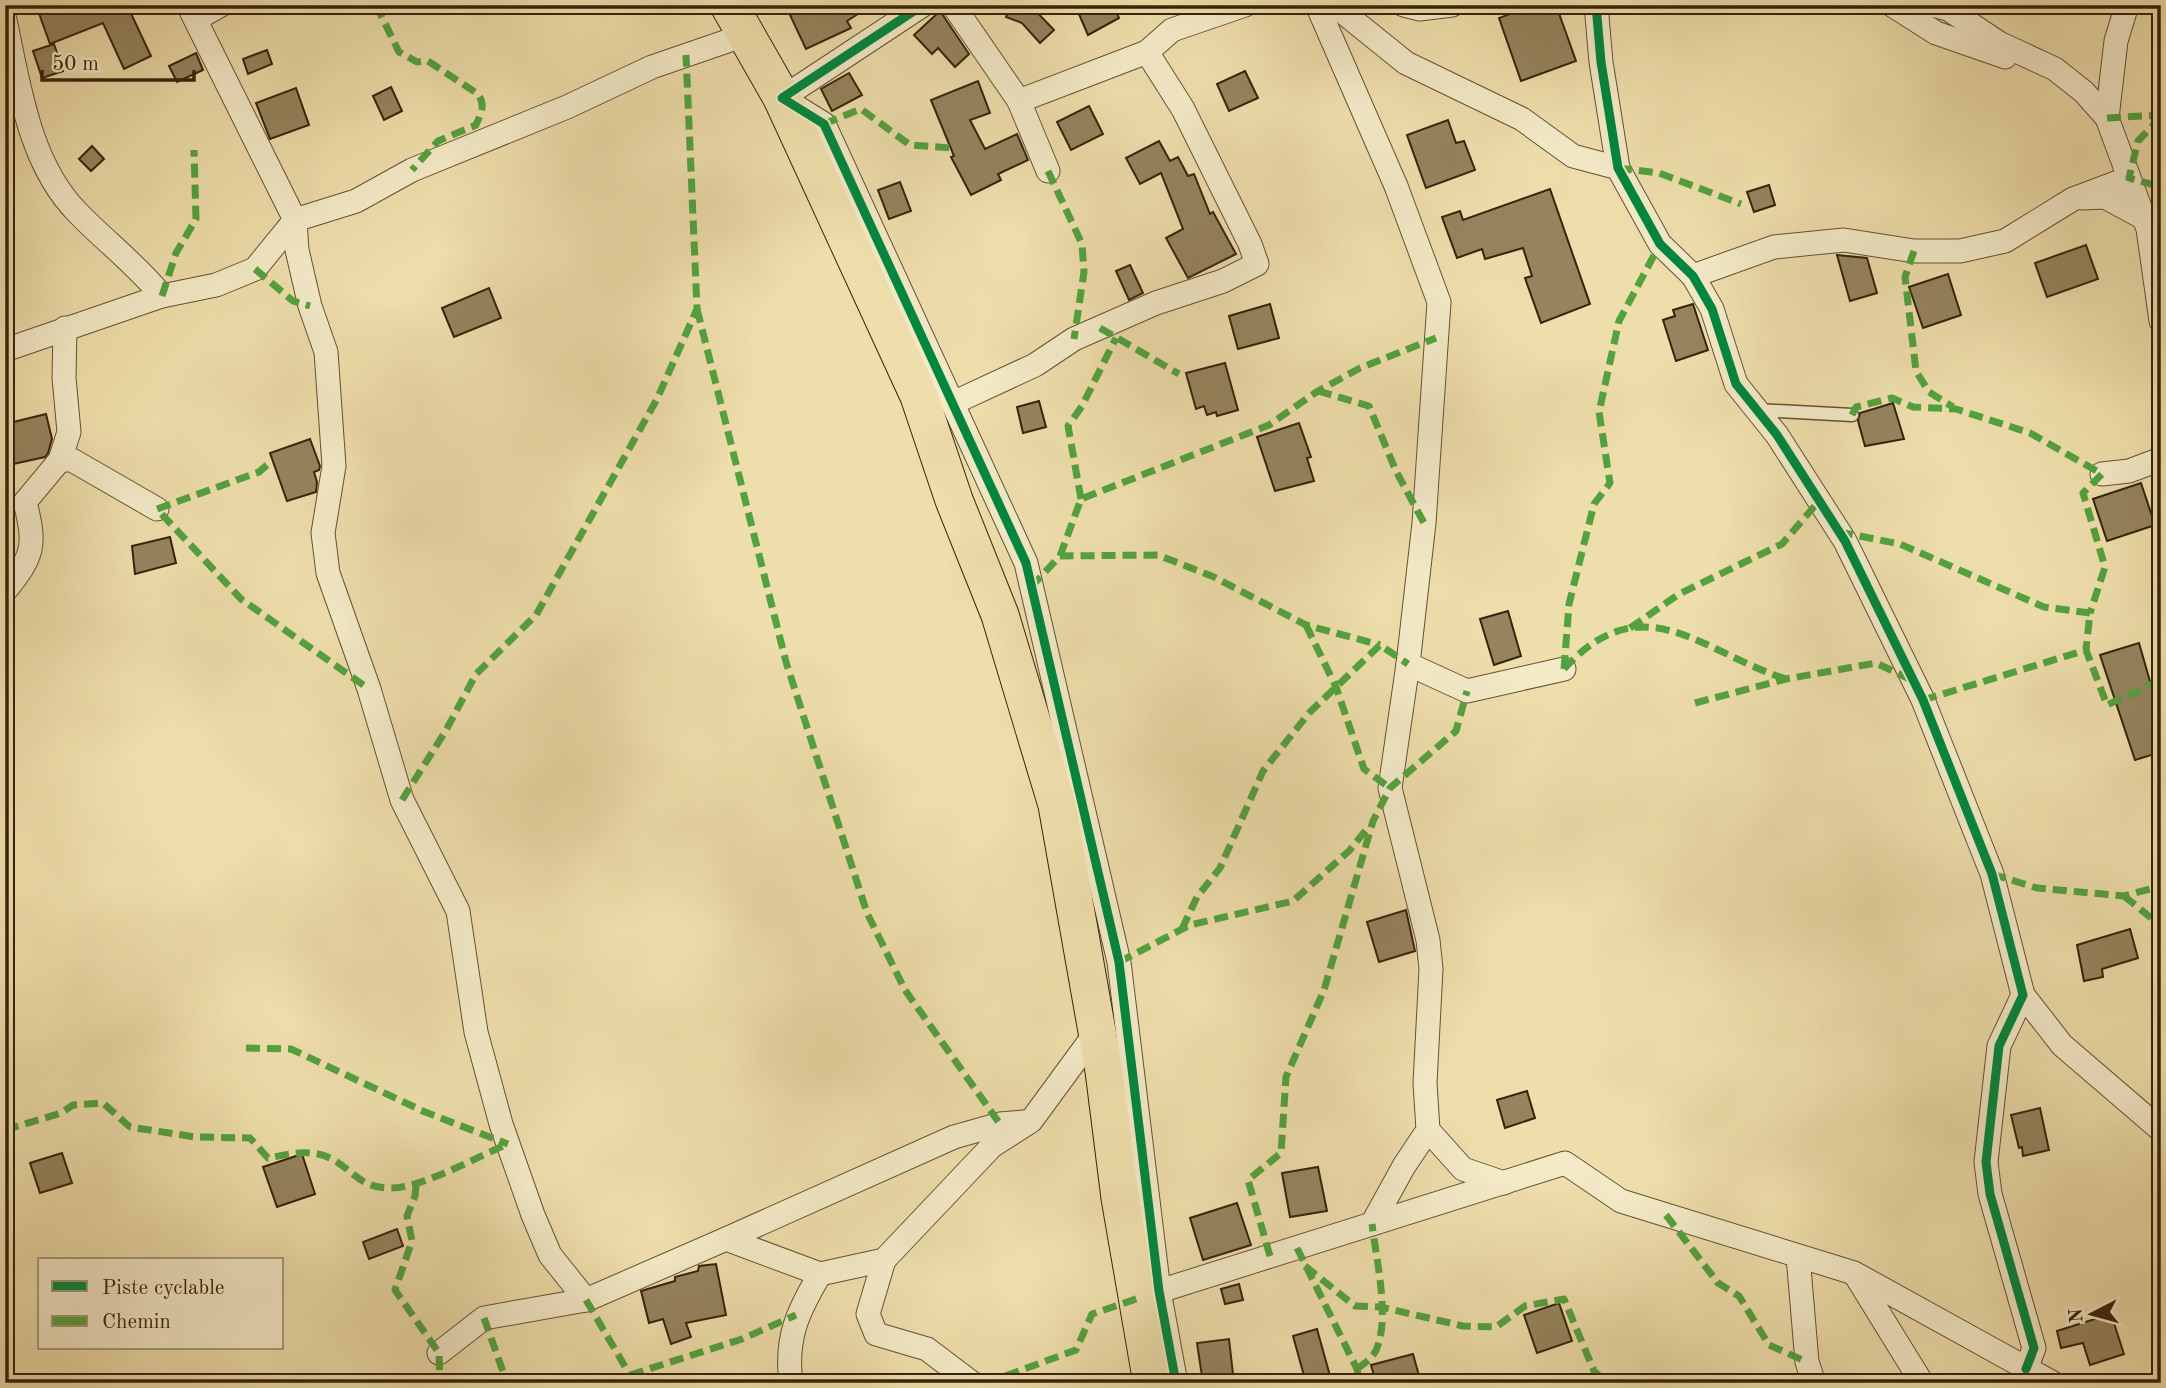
<svg xmlns="http://www.w3.org/2000/svg" width="2166" height="1388" font-family="'Old Standard TT',serif">
<style>
.building{fill:#95845e;stroke:#35230b;stroke-width:2}
.lines{fill:none;stroke-linecap:round;stroke-linejoin:round}
.lane-casing{stroke:#635233;stroke-width:15}
.street-casing{stroke:#635233;stroke-width:25}
.primary-casing{stroke:#35230b;stroke-width:39}
.lane{stroke:#f4eac8;stroke-width:12}
.street{stroke:#f4eac8;stroke-width:23}
.primary{stroke:#eedeab;stroke-width:37}
.quiet{stroke:#53a23e;stroke-width:7;stroke-dasharray:14 7;stroke-linecap:butt}
.cycleway-casing{stroke:#f4eac8;stroke-width:13}
.cycleway{stroke:#00873e;stroke-width:9}
</style>
<rect width="100%" height="100%" fill="#eedeab"/>
<filter id="stains"><feTurbulence type="fractalNoise" baseFrequency=".00286" numOctaves="4"/><feColorMatrix values="0 0 0 0 .2 0 0 0 0 .09 0 0 0 0 .02 0 0 0 .5 -.17"/></filter>
<radialGradient id="worn" r=".72"><stop offset=".6" stop-color="#630" stop-opacity="0"/><stop offset="1" stop-color="#630" stop-opacity=".3"/></radialGradient>
<!-- building -->
<g class="building">
<polygon points="36,5 127,5 151,56 124,69 103,23 50,44"/>
<polygon points="812,5 872,5 847,21 851,28 806,49 790,15"/>
<polygon points="1012,5 1030,5 1054,30 1040,43 1022,23 1006,17"/>
<polygon points="1075,5 1113,5 1119,18 1088,35"/>
<polygon points="1534,5 1556,5 1576,61 1521,81 1499,18"/>
<polygon points="940,11 969,54 955,67 938,48 932,54 914,35"/>
<polygon points="54,44 63,71 42,78 33,51"/>
<polygon points="267,50 272,64 248,74 243,59"/>
<polygon points="196,53 203,70 177,82 169,66"/>
<polygon points="1245,71 1258,98 1229,111 1217,84"/>
<polygon points="849,73 862,95 832,111 821,89"/>
<polygon points="978,81 990,113 970,120 985,149 1017,134 1028,160 998,174 1001,180 971,195 951,157 954,156 931,100"/>
<polygon points="391,87 402,111 384,120 373,96"/>
<polygon points="296,88 309,125 270,139 256,103"/>
<polygon points="1089,106 1103,134 1071,150 1057,122"/>
<polygon points="1448,120 1456,143 1464,141 1475,170 1426,188 1407,135"/>
<polygon points="1159,141 1170,161 1178,157 1188,176 1194,174 1210,214 1213,212 1236,254 1188,278 1166,238 1183,229 1161,173 1140,184 1126,158"/>
<polygon points="92,146 104,159 91,171 79,159"/>
<polygon points="900,182 911,211 889,219 878,190"/>
<polygon points="1769,185 1775,205 1754,212 1747,192"/>
<polygon points="1550,189 1590,304 1541,323 1525,278 1532,276 1523,248 1485,259 1482,249 1457,258 1442,217 1460,211 1463,220"/>
<polygon points="2086,245 2098,279 2047,297 2035,263"/>
<polygon points="1837,255 1867,258 1877,293 1850,301"/>
<polygon points="1130,265 1143,293 1129,300 1116,271"/>
<polygon points="1948,274 1961,315 1923,328 1909,287"/>
<polygon points="489,288 501,318 454,337 442,308"/>
<polygon points="1270,304 1279,338 1238,349 1229,316"/>
<polygon points="1693,304 1708,350 1676,361 1663,320 1675,316 1673,310"/>
<polygon points="1225,363 1238,410 1217,416 1216,412 1207,415 1204,406 1196,409 1186,373"/>
<polygon points="1039,401 1046,427 1023,433 1017,407"/>
<polygon points="1893,403 1904,439 1865,446 1858,421 1860,413"/>
<polygon points="46,414 52,439 48,453 45,457 13,464 5,424"/>
<polygon points="1299,423 1311,457 1307,458 1314,481 1275,491 1257,437"/>
<polygon points="310,439 320,466 319,470 314,472 317,482 316,492 287,501 270,453"/>
<polygon points="2141,483 2155,525 2107,541 2093,499"/>
<polygon points="170,537 176,563 135,574 132,546"/>
<polygon points="1508,611 1521,656 1494,665 1480,619"/>
<polygon points="2139,643 2161,720 2161,752 2135,760 2100,655"/>
<polygon points="1406,910 1415,951 1379,962 1367,922"/>
<polygon points="2130,929 2138,958 2102,969 2103,977 2084,981 2077,945"/>
<polygon points="1527,1091 1535,1118 1505,1128 1497,1100"/>
<polygon points="2040,1108 2049,1150 2023,1156 2022,1147 2019,1148 2011,1115"/>
<polygon points="62,1153 72,1183 40,1193 30,1163"/>
<polygon points="302,1154 315,1194 277,1207 263,1167"/>
<polygon points="1318,1167 1327,1211 1290,1217 1282,1173"/>
<polygon points="1237,1203 1251,1245 1203,1260 1190,1218"/>
<polygon points="397,1229 403,1246 369,1259 363,1242"/>
<polygon points="716,1264 726,1315 686,1323 691,1337 671,1344 663,1319 649,1323 641,1291 675,1281 675,1277 698,1271 699,1266"/>
<polygon points="1239,1284 1243,1300 1225,1304 1221,1289"/>
<polygon points="1559,1303 1572,1341 1537,1353 1524,1315"/>
<polygon points="2111,1314 2124,1354 2090,1365 2083,1343 2061,1348 2057,1331"/>
<polygon points="1317,1329 1332,1383 1306,1383 1293,1336"/>
<polygon points="1229,1339 1234,1383 1203,1383 1197,1343"/>
<polygon points="1413,1354 1421,1383 1376,1383 1371,1365"/>
</g>
<g class="lines">
<!-- lane casing -->
<g class="lane-casing">
<polyline id="lane" points="1757,410 1852,415"/>
</g>
<!-- street casing -->
<g class="street-casing">
<g id="street">
<polyline points="188,5 295,220 297,250 310,306 326,352 334,466 323,533 328,573 369,689 402,800 458,911 476,1032 501,1124 533,1215 550,1255 586,1300"/>
<polyline points="923,5 782,98 824,124 1026,563 1119,962 1159,1291 1176,1383"/>
<polyline points="953,5 1019,101"/>
<polyline points="1317,5 1396,186 1439,302 1424,523 1408,664 1390,788 1428,940 1431,969 1425,1083 1428,1130 1404,1166 1372,1224"/>
<polyline points="1334,5 1406,63 1522,119 1573,156 1618,168"/>
<polyline points="1404,5 1420,9 1452,5"/>
<polyline points="1596,5 1601,62 1618,168 1660,244 1693,276 1712,309 1736,384 1777,435 1845,541 1923,700 1992,874 2023,995 1999,1046 1986,1162 1990,1194 2034,1348 2026,1369"/>
<polyline points="1892,5 1936,33 2005,57"/>
<polyline points="1932,5 1948,9 1999,43 2055,69 2084,92 2107,118 2148,229 2161,321"/>
<polyline points="196,19 221,5"/>
<path d="M5,20C19,85 29,164 78,213C106,242 137,265 162,296"/>
<polyline points="1147,52 1172,30 1245,5"/>
<polyline points="2107,118 2116,41 2127,5"/>
<polyline points="2083,198 2105,197 2144,218"/>
<polyline points="1693,276 1774,247 1844,240 1914,251 1960,251 2005,241 2073,199 2129,178"/>
<polyline points="5,350 162,296 216,285 255,269 295,220 356,201 412,170 567,107 652,67 745,35"/>
<polyline points="953,403 1035,365 1074,339 1156,303 1223,281 1257,264 1250,244 1183,109 1147,52 1019,101 1048,171"/>
<polyline points="60,460 72,460 157,509"/>
<polyline points="2102,474 2129,471 2161,459"/>
<path d="M5,591C34,555 36,546 25,502L60,460L69,432L64,378L65,328"/>
<polyline points="1408,664 1467,691 1564,669"/>
<polyline points="2023,995 2062,1045 2161,1130"/>
<polyline points="1428,1130 1463,1169 1504,1183"/>
<polyline points="726,1239 954,1137 1000,1124 1024,1122"/>
<polyline points="1798,1256 1807,1362 1814,1383"/>
<polyline points="884,1260 868,1314 876,1334 927,1349 972,1383"/>
<polyline points="1856,1276 1922,1383"/>
<polyline points="1147,1295 1565,1163 1621,1201 1854,1273 2053,1383"/>
<polyline points="439,1353 484,1318 586,1300 726,1239 820,1274 884,1260 992,1146 1031,1121 1097,1031"/>
<path d="M791,1383C785,1338 798,1311 820,1274"/>
<polyline points="2158,1383 2161,1382"/>
</g>
</g>
<!-- primary casing -->
<g class="primary-casing">
<polyline id="primary" points="729,5 782,98 919,396 954,500 1000,615 1057,805 1104,1071 1120,1198 1152,1383"/>
</g>
<!-- lane -->
<use href="#lane" class="lane"/>
<!-- street -->
<use href="#street" class="street"/>
<!-- primary -->
<use href="#primary" class="primary"/>
<!-- quiet -->
<g class="quiet">
<path d="M376,5L399,52L417,62L428,61L478,94C486,106 481,113 476,125L438,141L412,170"/>
<polyline points="2161,117 2138,141 2129,178 2161,187"/>
<polyline points="2107,118 2161,115"/>
<polyline points="824,124 861,109 910,145 951,148"/>
<polyline points="1618,168 1659,173 1741,204"/>
<polyline points="1048,171 1082,244 1084,272 1074,339"/>
<polyline points="1914,251 1905,277 1916,371 1929,392 1953,407"/>
<polyline points="255,269 293,301 310,306"/>
<polyline points="162,296 176,253 196,219 194,150"/>
<polyline points="697,309 786,662 867,913 905,990 1000,1124"/>
<polyline points="1100,328 1179,374"/>
<polyline points="1318,391 1369,406 1396,471 1424,523"/>
<polyline points="1852,415 1856,407 1892,398 1913,407 1956,409 2030,433 2102,474 2083,493 2105,567 2090,613"/>
<polyline points="267,465 259,472 157,509 241,599 369,689"/>
<polyline points="1081,499 1068,426 1082,406 1116,338"/>
<polyline points="1839,532 1900,544 2044,607 2090,613 2086,650"/>
<polyline points="1060,556 1081,499 1269,425 1318,391 1360,368 1436,338"/>
<polyline points="1031,587 1060,556 1158,555 1214,577 1306,625 1380,645"/>
<polyline points="1306,625 1336,687 1364,769 1390,788"/>
<polyline points="1630,628 1679,594 1782,544 1819,501"/>
<polyline points="1564,669 1569,604 1594,504 1610,483 1599,412 1619,321 1660,244"/>
<path d="M1564,669C1643,582 1703,653 1786,679"/>
<polyline points="1923,700 2086,650 2107,705 2161,680"/>
<polyline points="1695,703 1786,679 1876,663 1914,681"/>
<polyline points="402,800 445,732 476,674 536,615 657,399 697,309 686,55"/>
<polyline points="1992,874 2037,888 2124,896 2161,886"/>
<polyline points="2124,896 2161,926"/>
<polyline points="1182,929 1197,897 1220,868 1263,771 1309,713 1380,645 1408,664"/>
<polyline points="1119,962 1190,925 1293,901 1349,851 1370,825"/>
<polyline points="246,1048 291,1049 425,1112 508,1144"/>
<path d="M5,1130L61,1113L73,1105L103,1103L130,1127L195,1137L250,1138L268,1158C290,1154 311,1148 332,1159C353,1170 359,1187 388,1188C419,1190 476,1157 508,1144"/>
<polyline points="416,1186 415,1196 407,1216 412,1241 395,1290 439,1353 440,1383"/>
<polyline points="1666,1215 1718,1283 1739,1296 1769,1345 1807,1362"/>
<polyline points="1297,1248 1357,1369 1360,1383"/>
<polyline points="1270,1256 1248,1180 1281,1153 1286,1077 1324,990 1373,821 1390,788 1456,731 1467,691"/>
<polyline points="1305,1266 1355,1306 1381,1307 1463,1326 1496,1327 1525,1306 1564,1299 1594,1371 1607,1383"/>
<polyline points="586,1300 630,1375 631,1383"/>
<polyline points="484,1318 507,1383"/>
<path d="M1357,1369C1366,1362 1375,1357 1378,1345C1389,1314 1376,1257 1372,1224"/>
<polyline points="630,1375 742,1339 796,1315"/>
<polyline points="986,1383 1076,1350 1092,1314 1139,1298"/>
</g>
<!-- cycleway casing -->
<g class="cycleway-casing">
<g id="cycleway">
<polyline points="923,5 782,98 824,124 1026,563 1119,962 1159,1291 1176,1383"/>
<polyline points="1596,5 1601,62 1618,168 1660,244 1693,276 1712,309 1736,384 1777,435 1845,541 1923,700 1992,874 2023,995 1999,1046 1986,1162 1990,1194 2034,1348 2026,1369"/>
</g>
</g>
<!-- cycleway -->
<use href="#cycleway" class="cycleway"/>
</g>
<!-- margin -->
<rect width="2166" height="1388" fill="none" stroke="#eedeab" stroke-width="28"/>
<rect x="7" y="7" width="2152" height="1374" fill="none" stroke="#35230b" stroke-width="3.5"/>
<rect x="14" y="14" width="2138" height="1360" fill="none" stroke="#35230b" stroke-width="2"/>
<!-- legend -->
<rect x="38" y="1258" width="245" height="91" fill="#f4eac8" stroke="#a89a7c" stroke-width="2"/>
<rect x="52" y="1281" width="35" height="10" fill="#00873e" stroke="#a89a7c" stroke-width="2"/>
<text x="102" y="1294" font-size="21" fill="#35230b">Piste cyclable</text>
<rect x="52" y="1316" width="35" height="10" fill="#53a23e" stroke="#a89a7c" stroke-width="2"/>
<text x="102" y="1328" font-size="21" fill="#35230b">Chemin</text>
<!-- north arrow -->
<g transform="translate(2092 1314) rotate(264)" stroke="#f4eac8" stroke-width="5" paint-order="stroke">
<path d="M0-5L12 26L0 18L-12 26Z" fill="#35230b"/>
<text y="-10" font-size="19" font-weight="bold" text-anchor="middle" fill="#35230b">N</text>
</g>
<!-- scale -->
<path d="M42 70v10h152v-10" fill="none" stroke="#35230b" stroke-width="3.5"/>
<text x="52" y="70" font-size="21" fill="#35230b" stroke="#f4eac8" stroke-width="5" paint-order="stroke">50 m</text>
<rect width="100%" height="100%" filter="url(#stains)"/>
<rect width="100%" height="100%" fill="url(#worn)"/>
</svg>
